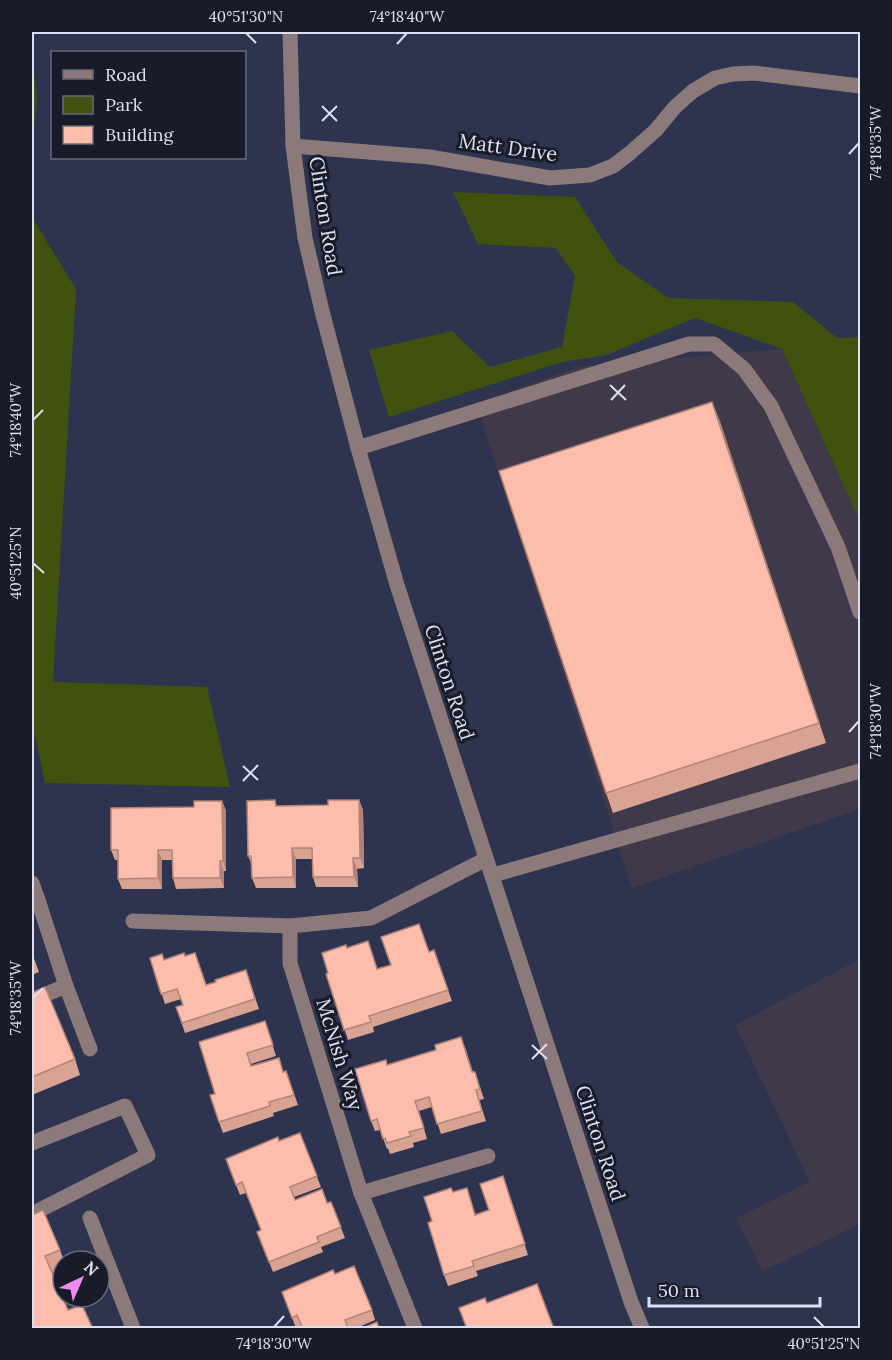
<svg xmlns="http://www.w3.org/2000/svg" width="892" height="1360" font-family="Lora,serif">
<style>
.industrial{fill:#40394a}
.green{fill:#41520e}
.lines{fill:none;stroke-linecap:round;stroke-linejoin:round}
.minor{stroke:#8c7a7b;stroke-width:15}
.wall{fill:#d9a394}
.shaded-wall{fill:#b08478}
.building{fill:#fcbdac;stroke:#b08478;stroke-width:1.5}
.ticks{fill:none;stroke:#dce0f2;stroke-width:2}
.labels{text-anchor:middle;dominant-baseline:central;stroke-width:6;stroke-linejoin:round;paint-order:stroke}
.street-label{font-size:20px;fill:#dce0f2;stroke:#191c28}
.neatline{fill:none;stroke:#dce0f2;stroke-width:2}
.ticks-label{font-size:15px;text-anchor:middle;fill:#dce0f2}
</style>
<rect width="100%" height="100%" fill="#2e334f"/>
<!-- industrial -->
<g class="industrial">
<polygon points="782,349 860,522 860,809 632,888 476,403 581,366"/>
<polygon points="860,959 860,1224 763,1271 736,1218 810,1182 735,1025"/>
</g>
<!-- green -->
<g class="green">
<polygon points="32,60 37,97 32,153"/>
<polygon points="453,192 575,197 617,262 668,298 793,302 837,338 860,337 860,522 782,349 695,318 606,355 562,362 389,417 369,350 452,331 490,367 562,347 575,276 556,248 478,244"/>
<polygon points="32,217 76,289 53,682 207,687 230,787 45,783 32,722"/>
</g>
<g class="lines">
<!-- minor -->
<g class="minor">
<polyline points="290,32 293,146 305,238 322,311 358,448 397,585 631,1302 642,1328"/>
<polyline points="293,146 430,157 550,178 590,175 613,166 630,153 656,130 675,107 693,91 715,78 733,74 754,73 860,86"/>
<polyline points="358,448 689,344 714,344 744,369 771,406 838,547 860,612"/>
<polyline points="493,875 860,771"/>
<polyline points="32,883 38,900"/>
<polyline points="32,903 38,900 66,986 32,1000"/>
<polyline points="133,921 290,926"/>
<polyline points="66,986 90,1049"/>
<polyline points="32,1143 125,1106 148,1155 32,1214"/>
<polyline points="361,1193 488,1156"/>
<polyline points="90,1218 133,1328"/>
<polyline points="415,1328 361,1193 290,963 290,926 371,918 486,859"/>
</g>
</g>
<!-- wall -->
<g class="wall">
<polygon points="712,402 826,743 613,813 606,793"/>
<polygon points="359,800 363,810 364,868 357,869 358,887 316,887 313,877 312,859 296,859 296,888 256,888 252,878 252,865 248,856 277,806 328,805"/>
<polygon points="222,801 226,811 226,871 224,871 224,888 176,889 173,878 172,860 162,860 162,889 122,889 118,879 118,860 115,860 111,850 194,807"/>
<polygon points="347,948 377,969 434,950 452,1001 373,1027 374,1032 348,1040 326,974 328,973"/>
<polygon points="32,953 39,972 32,975"/>
<polygon points="185,956 206,985 246,970 259,1009 185,1033 176,1007 183,1005 181,999 165,1004 150,958 164,960"/>
<polygon points="32,993 75,1059 80,1075 32,1095"/>
<polygon points="265,1021 276,1056 251,1064 251,1066 284,1072 286,1071 298,1105 273,1113 274,1116 223,1133 219,1122 215,1094"/>
<polygon points="465,1047 473,1072 475,1072 484,1099 479,1100 486,1121 441,1134 432,1107 419,1111 427,1139 413,1143 414,1147 390,1154 388,1148 387,1149 380,1130 375,1131 371,1121 387,1065"/>
<polygon points="300,1133 321,1187 294,1197 295,1200 327,1203 331,1202 345,1238 321,1247 323,1252 273,1272 257,1232 261,1230 246,1193 240,1195 226,1159"/>
<polygon points="503,1176 528,1255 476,1271 478,1276 448,1286 444,1275 453,1192 476,1214 489,1210"/>
<polygon points="32,1215 60,1250 64,1261 63,1271 53,1275 68,1310 32,1329"/>
<polygon points="335,1274 372,1310 375,1320 354,1329 302,1329 301,1326 296,1328 282,1292"/>
</g>
<!-- shaded-wall -->
<g class="shaded-wall">
<polygon points="712,402 720,421 826,743 819,723"/>
<polygon points="359,800 363,810 364,868 360,858"/>
<polygon points="222,801 226,811 226,871 223,861"/>
<polygon points="292,848 296,859 296,888 293,877"/>
<polygon points="158,850 162,860 162,889 158,878"/>
<polygon points="353,858 357,869 358,887 354,877"/>
<polygon points="220,861 224,871 224,888 220,878"/>
</g>
<!-- building -->
<g class="building">
<polygon points="712,402 819,723 606,793 499,471"/>
<polygon points="275,800 276,806 328,805 328,800 359,800 360,858 353,858 354,877 313,877 312,848 292,848 293,877 252,878 251,856 248,856 247,801"/>
<polygon points="194,801 222,801 223,861 220,861 220,878 173,878 172,850 158,850 158,878 118,879 118,850 111,850 111,808 194,807"/>
<polygon points="419,924 429,952 434,950 448,990 369,1016 371,1022 344,1030 326,974 328,973 322,953 346,945 347,948 368,941 377,969 391,965 381,937"/>
<polygon points="184,953 185,956 195,953 206,985 216,982 215,980 246,970 255,999 182,1023 176,1007 183,1005 177,989 161,994 150,958 162,954 164,960"/>
<polygon points="45,987 75,1059 32,1077 32,993"/>
<polygon points="265,1021 273,1045 247,1053 251,1066 279,1058 283,1072 286,1071 294,1095 269,1102 270,1106 219,1122 210,1095 215,1094 199,1042"/>
<polygon points="461,1037 472,1072 475,1072 480,1089 476,1090 482,1111 437,1124 429,1097 415,1101 424,1128 409,1132 411,1136 387,1143 385,1138 383,1139 377,1119 371,1121 355,1069 386,1060 387,1065 436,1050 435,1045"/>
<polygon points="300,1133 317,1176 290,1187 295,1200 322,1189 327,1203 331,1202 341,1227 317,1237 319,1242 269,1262 257,1232 261,1230 242,1182 236,1185 226,1159 278,1137 279,1141"/>
<polygon points="503,1176 525,1244 472,1261 474,1266 444,1275 428,1223 432,1221 424,1197 451,1188 453,1192 467,1188 475,1215 489,1210 480,1184"/>
<polygon points="43,1210 60,1250 45,1256 68,1310 82,1305 93,1329 32,1329 32,1215"/>
<polygon points="354,1266 372,1310 345,1320 348,1329 303,1329 297,1315 292,1318 282,1292 333,1270 335,1274"/>
<polygon points="537,1284 554,1329 467,1329 459,1308 485,1298 487,1303"/>
<polygon points="377,1322 379,1329 361,1329"/>
</g>
<!-- ticks -->
<path class="ticks" d="M246,33L256,43M397,44L407,33M322,106L337,121M322,121L337,106M849,154L859,143M610,385L626,400M611,400L625,385M33,420L43,410M33,563L44,573M849,732L859,721M243,766L258,780M243,781L258,765M33,998L43,988M532,1045L547,1059M532,1059L547,1044M814,1317L824,1327M274,1327L284,1316"/>
<g class="labels">
<!-- street labels -->
<g class="street-label">
<text transform="translate(508 147) rotate(8)">Matt Drive</text>
<text transform="translate(326 216) rotate(81)">Clinton Road</text>
<text transform="translate(450 682) rotate(72)">Clinton Road</text>
<text transform="translate(340 1054) rotate(73)">McNish Way</text>
<text transform="translate(601 1143) rotate(72)">Clinton Road</text>
</g>
</g>
<!-- border -->
<rect width="892" height="1360" fill="none" stroke="#191c28" stroke-width="66"/>
<!-- legend -->
<rect x="51" y="51" width="195" height="108" fill="#191c28" stroke="#676a79" stroke-width="1.5"/>
<rect x="63" y="70" width="30" height="9" fill="#8c7a7b" stroke="#676a79" stroke-width="1.5"/>
<text x="105" y="81" font-size="18" fill="#dce0f2">Road</text>
<rect x="63" y="96" width="30" height="18" fill="#41520e" stroke="#676a79" stroke-width="1.5"/>
<text x="105" y="111" font-size="18" fill="#dce0f2">Park</text>
<rect x="63" y="126" width="30" height="18" fill="#fcbdac" stroke="#676a79" stroke-width="1.5"/>
<text x="105" y="141" font-size="18" fill="#dce0f2">Building</text>
<!-- north arrow -->
<g transform="translate(81 1279) rotate(44)"><circle r="28" fill="#191c28" stroke="#676a79" stroke-width="1.5"/>
<path d="M0-4.5L10 22L0 15L-10 22Z" fill="#f18af4"/>
<text y="-9" font-size="16" font-weight="bold" text-anchor="middle" fill="#dce0f2">N</text>
</g>
<!-- scale -->
<path d="M649 1297v9h171v-9" fill="none" stroke="#dce0f2" stroke-width="3"/>
<text x="658" y="1297" font-size="18" fill="#dce0f2" stroke="#191c28" stroke-width="4.5" paint-order="stroke">50 m</text>
<rect x="33" y="33" width="826" height="1294" class="neatline"/>
<g class="ticks-label">
<text x="246" y="22">40°51'30"N</text>
<text x="407" y="22">74°18'40"W</text>
<text transform="translate(876 143) rotate(-90)" y="5">74°18'35"W</text>
<text transform="translate(16 420) rotate(-90)" y="5">74°18'40"W</text>
<text transform="translate(16 563) rotate(-90)" y="5">40°51'25"N</text>
<text transform="translate(876 721) rotate(-90)" y="5">74°18'30"W</text>
<text transform="translate(16 998) rotate(-90)" y="5">74°18'35"W</text>
<text x="274" y="1349">74°18'30"W</text>
<text x="824" y="1349">40°51'25"N</text>
</g>
</svg>
